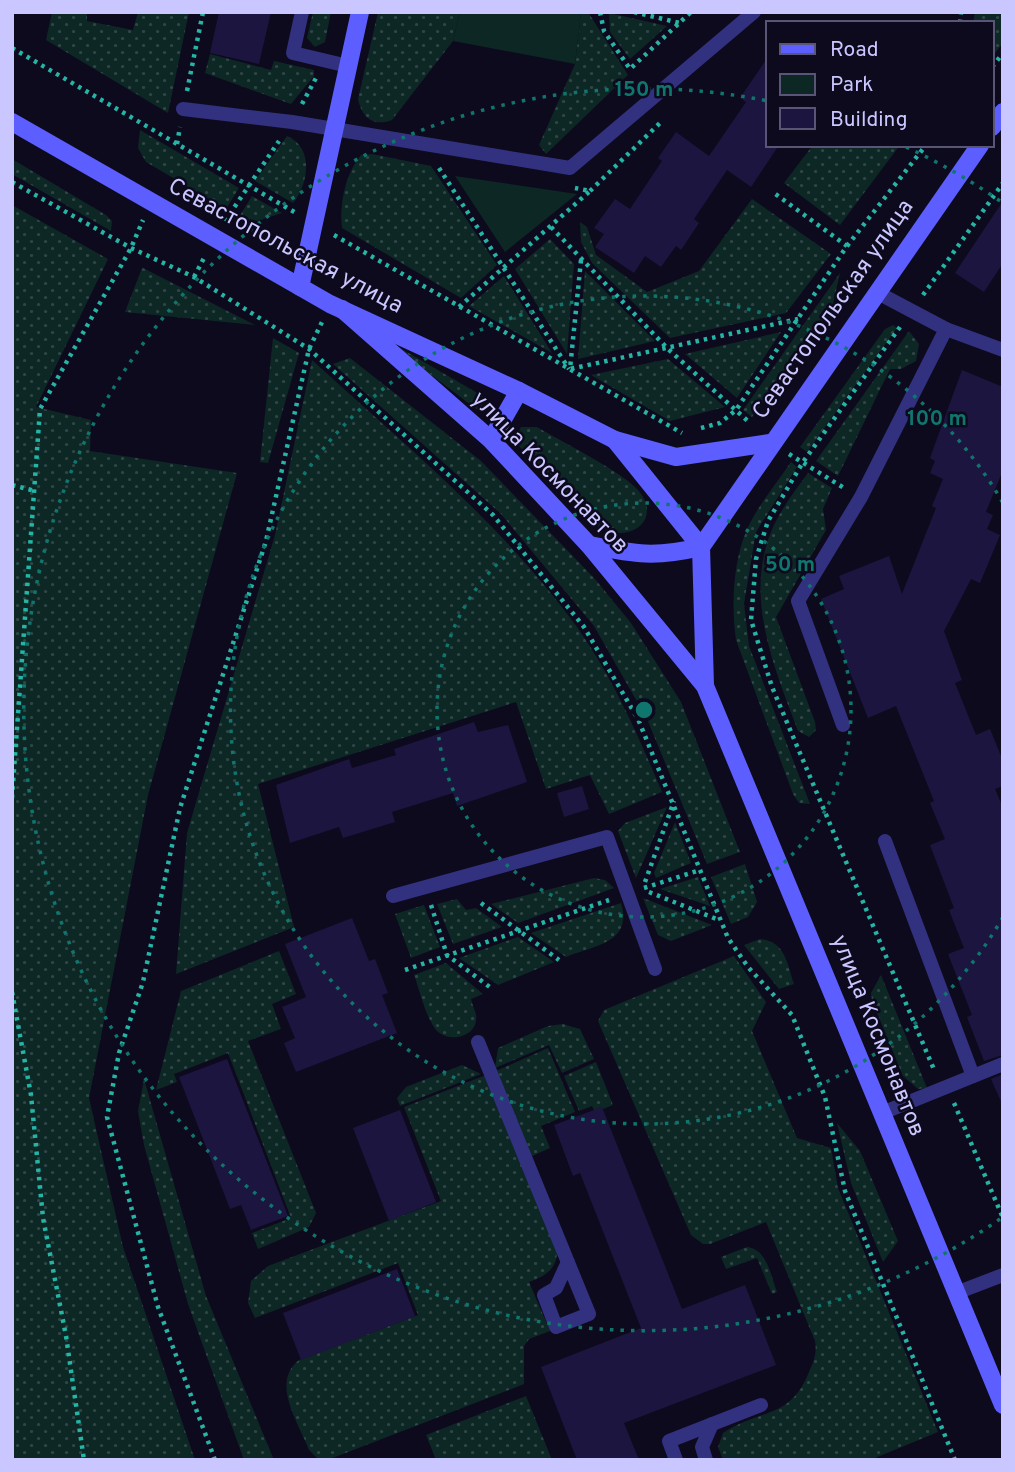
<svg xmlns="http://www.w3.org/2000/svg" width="1015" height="1472" font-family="Overpass,sans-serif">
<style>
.grass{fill:url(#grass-dots)}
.park{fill:#0d2725}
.building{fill:#1c153f}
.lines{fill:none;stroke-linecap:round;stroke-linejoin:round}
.path{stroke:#24b5a7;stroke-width:4.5;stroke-dasharray:3.5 5;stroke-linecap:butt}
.lane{stroke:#323180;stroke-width:14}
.secondary{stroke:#5d5eff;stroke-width:18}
.ring{fill:none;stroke:#0f766e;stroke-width:3.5;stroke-dasharray:3.5 7}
.labels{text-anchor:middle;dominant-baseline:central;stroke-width:5;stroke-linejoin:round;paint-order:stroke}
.street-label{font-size:23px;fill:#cac6ff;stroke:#0d0a1d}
.centre{fill:#0f766e;stroke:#0d0a1d;stroke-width:3.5}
.ring-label{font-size:21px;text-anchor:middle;font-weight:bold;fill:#0f766e;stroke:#0d0a1d;stroke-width:5;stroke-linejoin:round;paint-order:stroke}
</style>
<defs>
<pattern id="grass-dots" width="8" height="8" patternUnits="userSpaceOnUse" patternTransform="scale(1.75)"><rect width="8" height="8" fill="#0d2725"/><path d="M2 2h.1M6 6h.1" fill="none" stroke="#2f4546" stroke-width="1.8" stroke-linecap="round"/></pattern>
</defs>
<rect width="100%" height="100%" fill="#0d0a1d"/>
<!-- grass -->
<g class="grass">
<polygon points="52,12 87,14 87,21 133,30 138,12 189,12 168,113 46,40"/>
<polygon points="313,12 331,12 325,42 315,47 307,38"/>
<path d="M378,12H460L453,41L392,120C373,127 362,118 358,99Z"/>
<polygon points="581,12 588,12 628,75 546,154 539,145 575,64"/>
<polygon points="975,12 1003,12 1003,43 992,57 992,23 973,23"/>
<polygon points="609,13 667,26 630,59 610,32"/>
<polygon points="210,54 271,70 274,61 314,70 314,76 291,104 205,73"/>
<polygon points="140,130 239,188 226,209 146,162 138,148"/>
<path d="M287,136C315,148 308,185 293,203L255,181Z"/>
<polygon points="813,145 900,145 840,225 784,183"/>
<path d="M372,154L431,166L497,265L461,298L342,228C339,205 345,174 361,155Z"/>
<polygon points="12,159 106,215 112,221 111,231 12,174"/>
<polygon points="252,196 282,213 257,221 239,217"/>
<polygon points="752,199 831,254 786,313 670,338 592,263 581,242 580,222 587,227 596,255 647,292 699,271"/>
<polygon points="12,205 108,259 36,407 91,420 90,451 237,473 148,795 89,1098 123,1247 195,1460 12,1460"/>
<polygon points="550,239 574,264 567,354 515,269"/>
<polygon points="142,268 143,268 255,325 125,312"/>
<polygon points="585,271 655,341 578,359"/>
<polygon points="840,273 832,308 752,417 743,410"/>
<polygon points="504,276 552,353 469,306"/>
<polygon points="893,325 897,328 807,452 800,447 885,329"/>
<polygon points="909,331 919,344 916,361 901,369 890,369 838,476 816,461"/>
<polygon points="781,332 737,398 685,354"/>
<polygon points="381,337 486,398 479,411"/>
<polygon points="273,338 299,353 268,463 260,462"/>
<polygon points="350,358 481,461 595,579 631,623 681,702 740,852 707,864 647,719 594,626 501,514 333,364"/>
<polygon points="668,359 725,407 670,421 591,375"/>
<path d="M312,360C404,444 503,525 577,627C613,678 638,735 662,792L609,814L590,775L546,789L516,702L258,784L294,927L176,974L187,833L275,535Z"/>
<path d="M521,427H537C559,440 624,473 638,490C663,519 631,545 598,527L518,445L515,438Z"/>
<path d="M791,462L797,467L756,532L744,604L749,646L810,804L799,803L793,794L736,640C731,604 733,560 748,527C759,504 777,483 791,462Z"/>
<path d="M808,473L832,488L823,509L826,530L776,617L815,722L816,730L809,737L798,731C775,669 744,599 771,532C780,510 794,492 808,473Z"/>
<polygon points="667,807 636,878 618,831 625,823"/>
<polygon points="675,822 691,863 656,878 654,873"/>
<polygon points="745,864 757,902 748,917 731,924 711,877"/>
<polygon points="698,877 710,906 660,889"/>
<polygon points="594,878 605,880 614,888 518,923 491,904"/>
<polygon points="643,898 712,925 671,941 658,935"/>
<polygon points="457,899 466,910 476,908 502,927 453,944 437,904"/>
<path d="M621,903C633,943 595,945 566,957L531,933Z"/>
<polygon points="424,905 440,947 411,958 395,914"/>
<polygon points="518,937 554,962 498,985 459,958"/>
<path d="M760,939C785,941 787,963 794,984L779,989L744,945Z"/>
<polygon points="279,951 296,994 272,1004 281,1029 248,1041 316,1213 309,1227 258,1249 252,1233 291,1218 228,1053 174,1074 177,1082 156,1090 181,991"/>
<path d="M734,956L766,1002L752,1031L797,1138L831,1148L838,1188L938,1432L870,1460H723L718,1447L723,1433C760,1408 790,1420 809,1372C814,1361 817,1353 815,1341L766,1222L710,1244H703L691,1235L598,1021L604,1010Z"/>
<path d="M446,963L483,994L471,999C472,1004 475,1010 476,1015C479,1036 451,1044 437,1031C426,1019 420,991 414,975Z"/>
<polygon points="881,975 927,1088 918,1089 903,1076 872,1001 871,993"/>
<polygon points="563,1024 580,1029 594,1059 562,1073 549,1045 495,1068 498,1048 548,1026"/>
<polygon points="548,1048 575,1112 541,1126 550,1148 532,1156 496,1071"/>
<polygon points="596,1062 613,1105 595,1112 592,1106 579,1111 564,1076"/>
<polygon points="462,1065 481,1074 400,1106 397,1098 406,1087"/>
<path d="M486,1075L557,1245C559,1266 549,1275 529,1282L550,1331L529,1339L524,1346V1384L330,1459L317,1458L309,1450C299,1423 270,1383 299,1360L418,1315L398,1263L255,1318L248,1303L251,1281L268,1266L441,1201L404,1107Z"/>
<polygon points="144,1079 206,1296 274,1460 244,1460 188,1304 144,1145 138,1111"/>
<polygon points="837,1123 860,1151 898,1241 883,1262 851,1183"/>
<path d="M747,1247C767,1249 771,1276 777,1292L772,1294L757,1258L726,1269L721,1257Z"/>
<polygon points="526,1396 552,1460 436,1460 426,1435"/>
</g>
<!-- park -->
<g class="park">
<polygon points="460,12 581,12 575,64 453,41"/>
<polygon points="455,176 577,194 505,252"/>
</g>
<!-- building -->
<g class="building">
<polygon points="219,12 271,12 259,64 210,53"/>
<polygon points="768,57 768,145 779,145 751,187 727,170 694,219 699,223 681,250 676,246 661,267 645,256 634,273 595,247 604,234 594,228 615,199 630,209 662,161 658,158 676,132 709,156 746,102 740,98"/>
<polygon points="1003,201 1003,263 984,292 955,273"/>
<polygon points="962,370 1003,387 1003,470 986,512 993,515 987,529 1000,535 980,583 971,579 944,631 962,680 955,683 976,735 990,729 1003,761 1003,786 995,789 1003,808 1003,1055 984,1061 967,1017 972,1015 948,954 964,948 949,910 954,908 930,845 945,839 930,803 934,801 896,706 868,718 821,599 844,589 839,576 889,556 902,594 936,508 932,506 943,479 930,473 935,461 930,458"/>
<polygon points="474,722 478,732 508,725 527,782 457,806 453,793 392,812 395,822 343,838 339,827 290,843 276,785 349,759 352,768 396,755 394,749"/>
<polygon points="582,786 589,809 564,817 557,793"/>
<polygon points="352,918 369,961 375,959 388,993 382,995 397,1033 296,1072 284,1043 295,1038 282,1007 306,997 285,944"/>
<polygon points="227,1059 288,1216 251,1230 241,1205 230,1209 179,1077"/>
<polygon points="1003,1074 1003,1104 1002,1104 991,1079"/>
<polygon points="602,1107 682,1309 745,1285 776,1365 624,1423 639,1460 577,1460 541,1367 641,1328 580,1173 573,1176 554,1125"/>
<polygon points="400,1110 436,1202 389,1221 353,1128"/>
<polygon points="397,1269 415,1316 301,1360 283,1313"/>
</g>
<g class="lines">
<!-- path -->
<g class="path">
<polyline points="600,12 604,31 630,69 691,12"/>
<polyline points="634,12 680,23"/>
<polyline points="960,23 961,12"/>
<polyline points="12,48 296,213"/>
<polyline points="992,67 1003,53"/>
<polyline points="187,91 203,12"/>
<polyline points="302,104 316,78"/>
<polyline points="177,144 180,127"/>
<polyline points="439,168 569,369"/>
<polyline points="12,182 131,248 194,277 309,349 493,515 584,627 638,719 728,938 748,967 792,1015 825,1097 845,1191 955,1460"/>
<polyline points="590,191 662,121"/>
<polyline points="225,221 279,141"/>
<polyline points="551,227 668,349 750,423"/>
<polyline points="334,235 682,433"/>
<polyline points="847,246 926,145"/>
<polyline points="581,260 570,369 798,319"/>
<polyline points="194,277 205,256"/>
<polyline points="923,295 1003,183"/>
<polyline points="459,307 590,191 575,188"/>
<polyline points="900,327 803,462 768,521 756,559 751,620 772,687 935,1072"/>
<polyline points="701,428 720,423 736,410 847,246 774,193"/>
<polyline points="789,454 844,488"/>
<polyline points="12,485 35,491"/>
<polyline points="12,798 40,409 131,248 143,220"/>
<polyline points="645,882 674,801"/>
<polyline points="644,888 700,870"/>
<polyline points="649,892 719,920"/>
<polyline points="481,903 559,960"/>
<polyline points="431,905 447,955 491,988"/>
<polyline points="405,970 609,900"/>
<polyline points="12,992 31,1095 43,1218 66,1336 84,1460"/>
<polyline points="954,1103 1003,1218"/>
<polyline points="215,1460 158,1307 107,1117 119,1053 143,982 180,808 266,541 309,349 322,322"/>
</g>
<!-- lane -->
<g class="lane">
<polyline points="302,12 293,53 348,66"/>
<polyline points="183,109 292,122 570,168 754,12"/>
<polyline points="878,293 946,329 1003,350"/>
<polyline points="843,725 798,601 861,497 946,329"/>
<polyline points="885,841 973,1076"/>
<polyline points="393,896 607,837 655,969"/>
<polyline points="478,1042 589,1314 556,1327 544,1295 556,1288 568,1262"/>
<polyline points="882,1113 1003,1064"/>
<polyline points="956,1293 1003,1275"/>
<polyline points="676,1460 669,1441 761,1405"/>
<polyline points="706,1460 702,1447 712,1424"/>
</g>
<!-- secondary -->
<g class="secondary">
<polyline points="12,122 330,304 519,391 615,440 676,457 770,443"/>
<polyline points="992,127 1003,112"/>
<polyline points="300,287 360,12"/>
<polyline points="342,309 491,440 589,545 705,686 1003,1405"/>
<polyline points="491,440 519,391"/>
<polyline points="615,440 701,547"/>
<path d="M589,545C635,554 654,558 701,547"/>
<polyline points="705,686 701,547 980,145"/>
</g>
</g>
<!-- distance rings -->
<g class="ring">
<circle cx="644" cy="710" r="207"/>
<path d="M1003 917A414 414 0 1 1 1003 503"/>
<path d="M1000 1219A621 621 0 1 1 768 101M906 147A621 621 0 0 1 1000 201"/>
</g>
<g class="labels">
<!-- street labels -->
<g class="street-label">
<text transform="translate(285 247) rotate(28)">Севастопольская улица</text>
<text transform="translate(834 310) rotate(-55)">Севастопольская улица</text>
<text transform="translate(549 473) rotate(46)">улица Космонавтов</text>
<text transform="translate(877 1036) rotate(68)">улица Космонавтов</text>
</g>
</g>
<circle cx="644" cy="710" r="10" class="centre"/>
<g class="ring-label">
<text x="644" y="96">150 m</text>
<text x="937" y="425">100 m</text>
<text x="790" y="571">50 m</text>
</g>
<!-- border -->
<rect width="1015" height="1472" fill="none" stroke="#cac6ff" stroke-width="28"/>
<!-- legend -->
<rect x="766" y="21" width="228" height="126" fill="#0d0a1d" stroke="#595577" stroke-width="2"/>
<rect x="780" y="44" width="35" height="10" fill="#5d5eff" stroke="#595577" stroke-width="2"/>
<text x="830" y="56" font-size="21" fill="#cac6ff">Road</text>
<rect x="780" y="74" width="35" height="21" fill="#0d2725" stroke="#595577" stroke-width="2"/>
<text x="830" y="91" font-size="21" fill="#cac6ff">Park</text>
<rect x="780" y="108" width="35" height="21" fill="#1c153f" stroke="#595577" stroke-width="2"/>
<text x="830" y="126" font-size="21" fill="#cac6ff">Building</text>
</svg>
